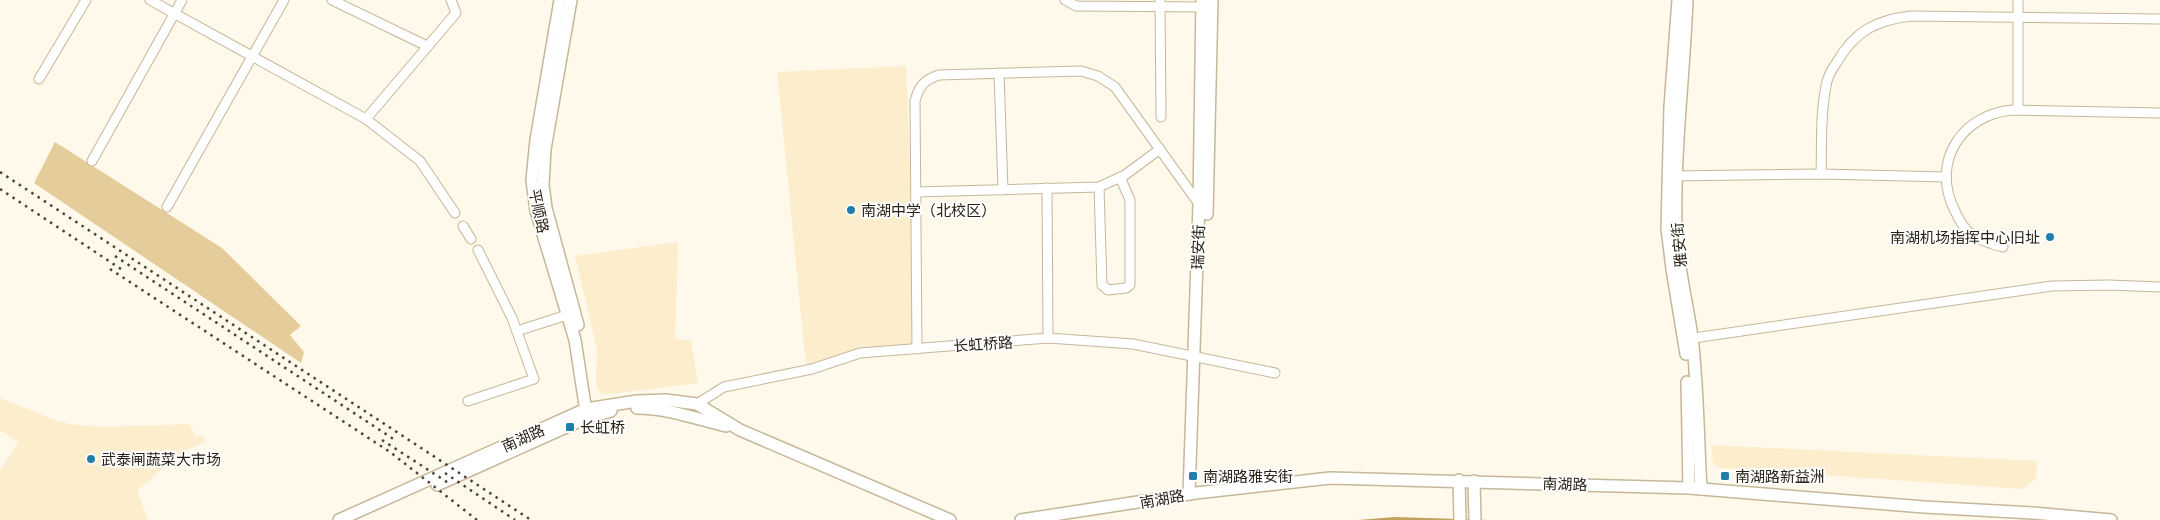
<svg xmlns="http://www.w3.org/2000/svg" width="2160" height="520" font-family="'Libre Baskerville','Noto Sans SC',serif">
<style>
.built{fill:#fcedcd}
.green{fill:#e5cd9b}
.water{fill:#c1a15b}
.lines{fill:none;stroke-linecap:round;stroke-linejoin:round}
.street-casing{stroke:#c6b798;stroke-width:11}
.secondary-casing{stroke:#c6b798;stroke-width:14}
.street{stroke:#fff;stroke-width:9}
.secondary{stroke:#fff;stroke-width:11}
.rail{stroke:#4b4538;stroke-width:2.5;stroke-dasharray:2.5 5;stroke-linecap:butt}
.poi-dot{fill:#217eab;stroke:#fff;stroke-width:2}
.labels{text-anchor:middle;dominant-baseline:central;stroke-width:4;stroke-linejoin:round;paint-order:stroke}
.poi-label{font-size:15px;fill:#292317;stroke:#fff;text-anchor:start}
.street-label{font-size:15px;fill:#292317;stroke:#fff}
</style>
<rect width="100%" height="100%" fill="#fff9ec"/>
<!-- built -->
<g class="built">
<polygon points="906,66 917,349 860,353 806,365 777,72"/>
<polygon points="678,242 675,339 691,340 698,383 602,395 596,386 597,350 575,256"/>
<polygon points="0,398 55,420 74,425 104,427 190,424 195,437 203,435 205,442 185,451 137,490 148,520 0,520 0,470 19,442 0,430"/>
<polygon points="1711,445 2037,461 2036,478 2024,489 1719,468 1713,463"/>
</g>
<!-- green -->
<polygon class="green" points="55,142 222,248 301,326 290,335 304,352 301,363 34,183"/>
<!-- water -->
<polygon class="water" points="1395,517 1490,520 1358,520"/>
<g class="lines">
<!-- street casing -->
<g class="street-casing">
<g id="street">
<polyline points="150,0 366,119 456,13 451,0"/>
<polyline points="332,0 427,46"/>
<polyline points="1065,0 1076,6 1202,7"/>
<polyline points="1160,0 1161,117"/>
<polyline points="2018,0 2018,110"/>
<polyline points="999,73 1003,190"/>
<polyline points="39,79 86,0"/>
<polyline points="366,119 420,161 455,213"/>
<polyline points="92,161 182,0"/>
<path d="M1821,174C1822,145 1820,115 1826,86C1827,78 1832,69 1837,62C1855,31 1876,20 1911,16L2160,19"/>
<polyline points="1671,176 1821,174 1946,177"/>
<polyline points="1099,187 1102,285 1108,290 1126,288 1130,285 1130,200 1120,177"/>
<polyline points="1047,188 1048,338"/>
<polyline points="916,192 1099,187 1125,175 1160,149"/>
<polyline points="167,207 284,0"/>
<polyline points="463,226 471,239"/>
<path d="M2003,247C1991,244 1981,241 1971,234C1963,228 1958,218 1954,209C1931,161 1962,114 2013,110L2160,113"/>
<polyline points="517,331 567,315"/>
<polyline points="1687,339 2052,286 2109,285 2160,287"/>
<path d="M917,349L915,101C919,86 924,80 939,75L1081,71L1098,76L1115,87L1199,204"/>
<polyline points="468,401 534,379 512,318 478,250"/>
<polyline points="697,404 724,387 812,369 860,353 1048,338 1133,344 1275,373"/>
</g>
</g>
<!-- secondary casing -->
<g class="secondary-casing">
<g id="secondary">
<polyline points="560,0 536,140 532,180 536,211 575,340 587,418"/>
<polyline points="571,0 545,149 543,185 546,208 578,325"/>
<polyline points="1678,0 1670,107 1667,228 1672,269 1686,354"/>
<path d="M1687,0C1684,76 1674,152 1676,228C1677,264 1687,301 1692,337C1698,387 1698,438 1701,489"/>
<polyline points="1207,214 1212,0"/>
<polyline points="1687,382 1689,488"/>
<path d="M637,408C668,408 697,419 726,426"/>
<polyline points="1459,480 1460,520"/>
<polyline points="1474,481 1475,520"/>
<polyline points="437,485 584,419 611,411"/>
<polyline points="1189,494 1199,204 1202,0"/>
<polyline points="339,520 586,409 637,401 666,400 697,404 740,430 950,520"/>
<polyline points="1021,520 1196,493 1330,478 1689,488 1924,507 2033,513 2111,520"/>
</g>
</g>
<!-- street -->
<use href="#street" class="street"/>
<!-- secondary -->
<use href="#secondary" class="secondary"/>
<!-- rail -->
<g class="rail">
<polyline points="0,172 531,520"/>
<polyline points="0,189 121,269"/>
<polyline points="115,256 395,440"/>
<polyline points="110,269 390,452 477,520"/>
<polyline points="382,440 450,484"/>
<polyline points="445,473 515,520"/>
</g>
</g>
<!-- markers -->
<g class="poi-dot">
<circle cx="851" cy="210" r="5"/>
<circle cx="2050" cy="237" r="5"/>
<rect x="565" y="422" width="10" height="10" rx="2.5"/>
<circle cx="91" cy="459" r="5"/>
<rect x="1188" y="471" width="10" height="10" rx="2.5"/>
<rect x="1720" y="471" width="10" height="10" rx="2.5"/>
</g>
<g class="labels">
<!-- poi labels -->
<g class="poi-label">
<text x="861" y="210">南湖中学（北校区）</text>
<text x="2040" y="237" text-anchor="end">南湖机场指挥中心旧址</text>
<text x="580" y="427">长虹桥</text>
<text x="101" y="459">武泰闸蔬菜大市场</text>
<text x="1203" y="476">南湖路雅安街</text>
<text x="1735" y="476">南湖路新益洲</text>
</g>
<!-- street labels -->
<g class="street-label">
<text transform="translate(539 211) rotate(78)">平顺路</text>
<text transform="translate(1679 245) rotate(-95)">雅安街</text>
<text transform="translate(1198 247) rotate(-88)">瑞安街</text>
<text transform="translate(983 344) rotate(-4)">长虹桥路</text>
<text transform="translate(523 438) rotate(-24)">南湖路</text>
<text transform="translate(1565 484) rotate(2)">南湖路</text>
<text transform="translate(1162 499) rotate(-10)">南湖路</text>
</g>
</g>
</svg>
